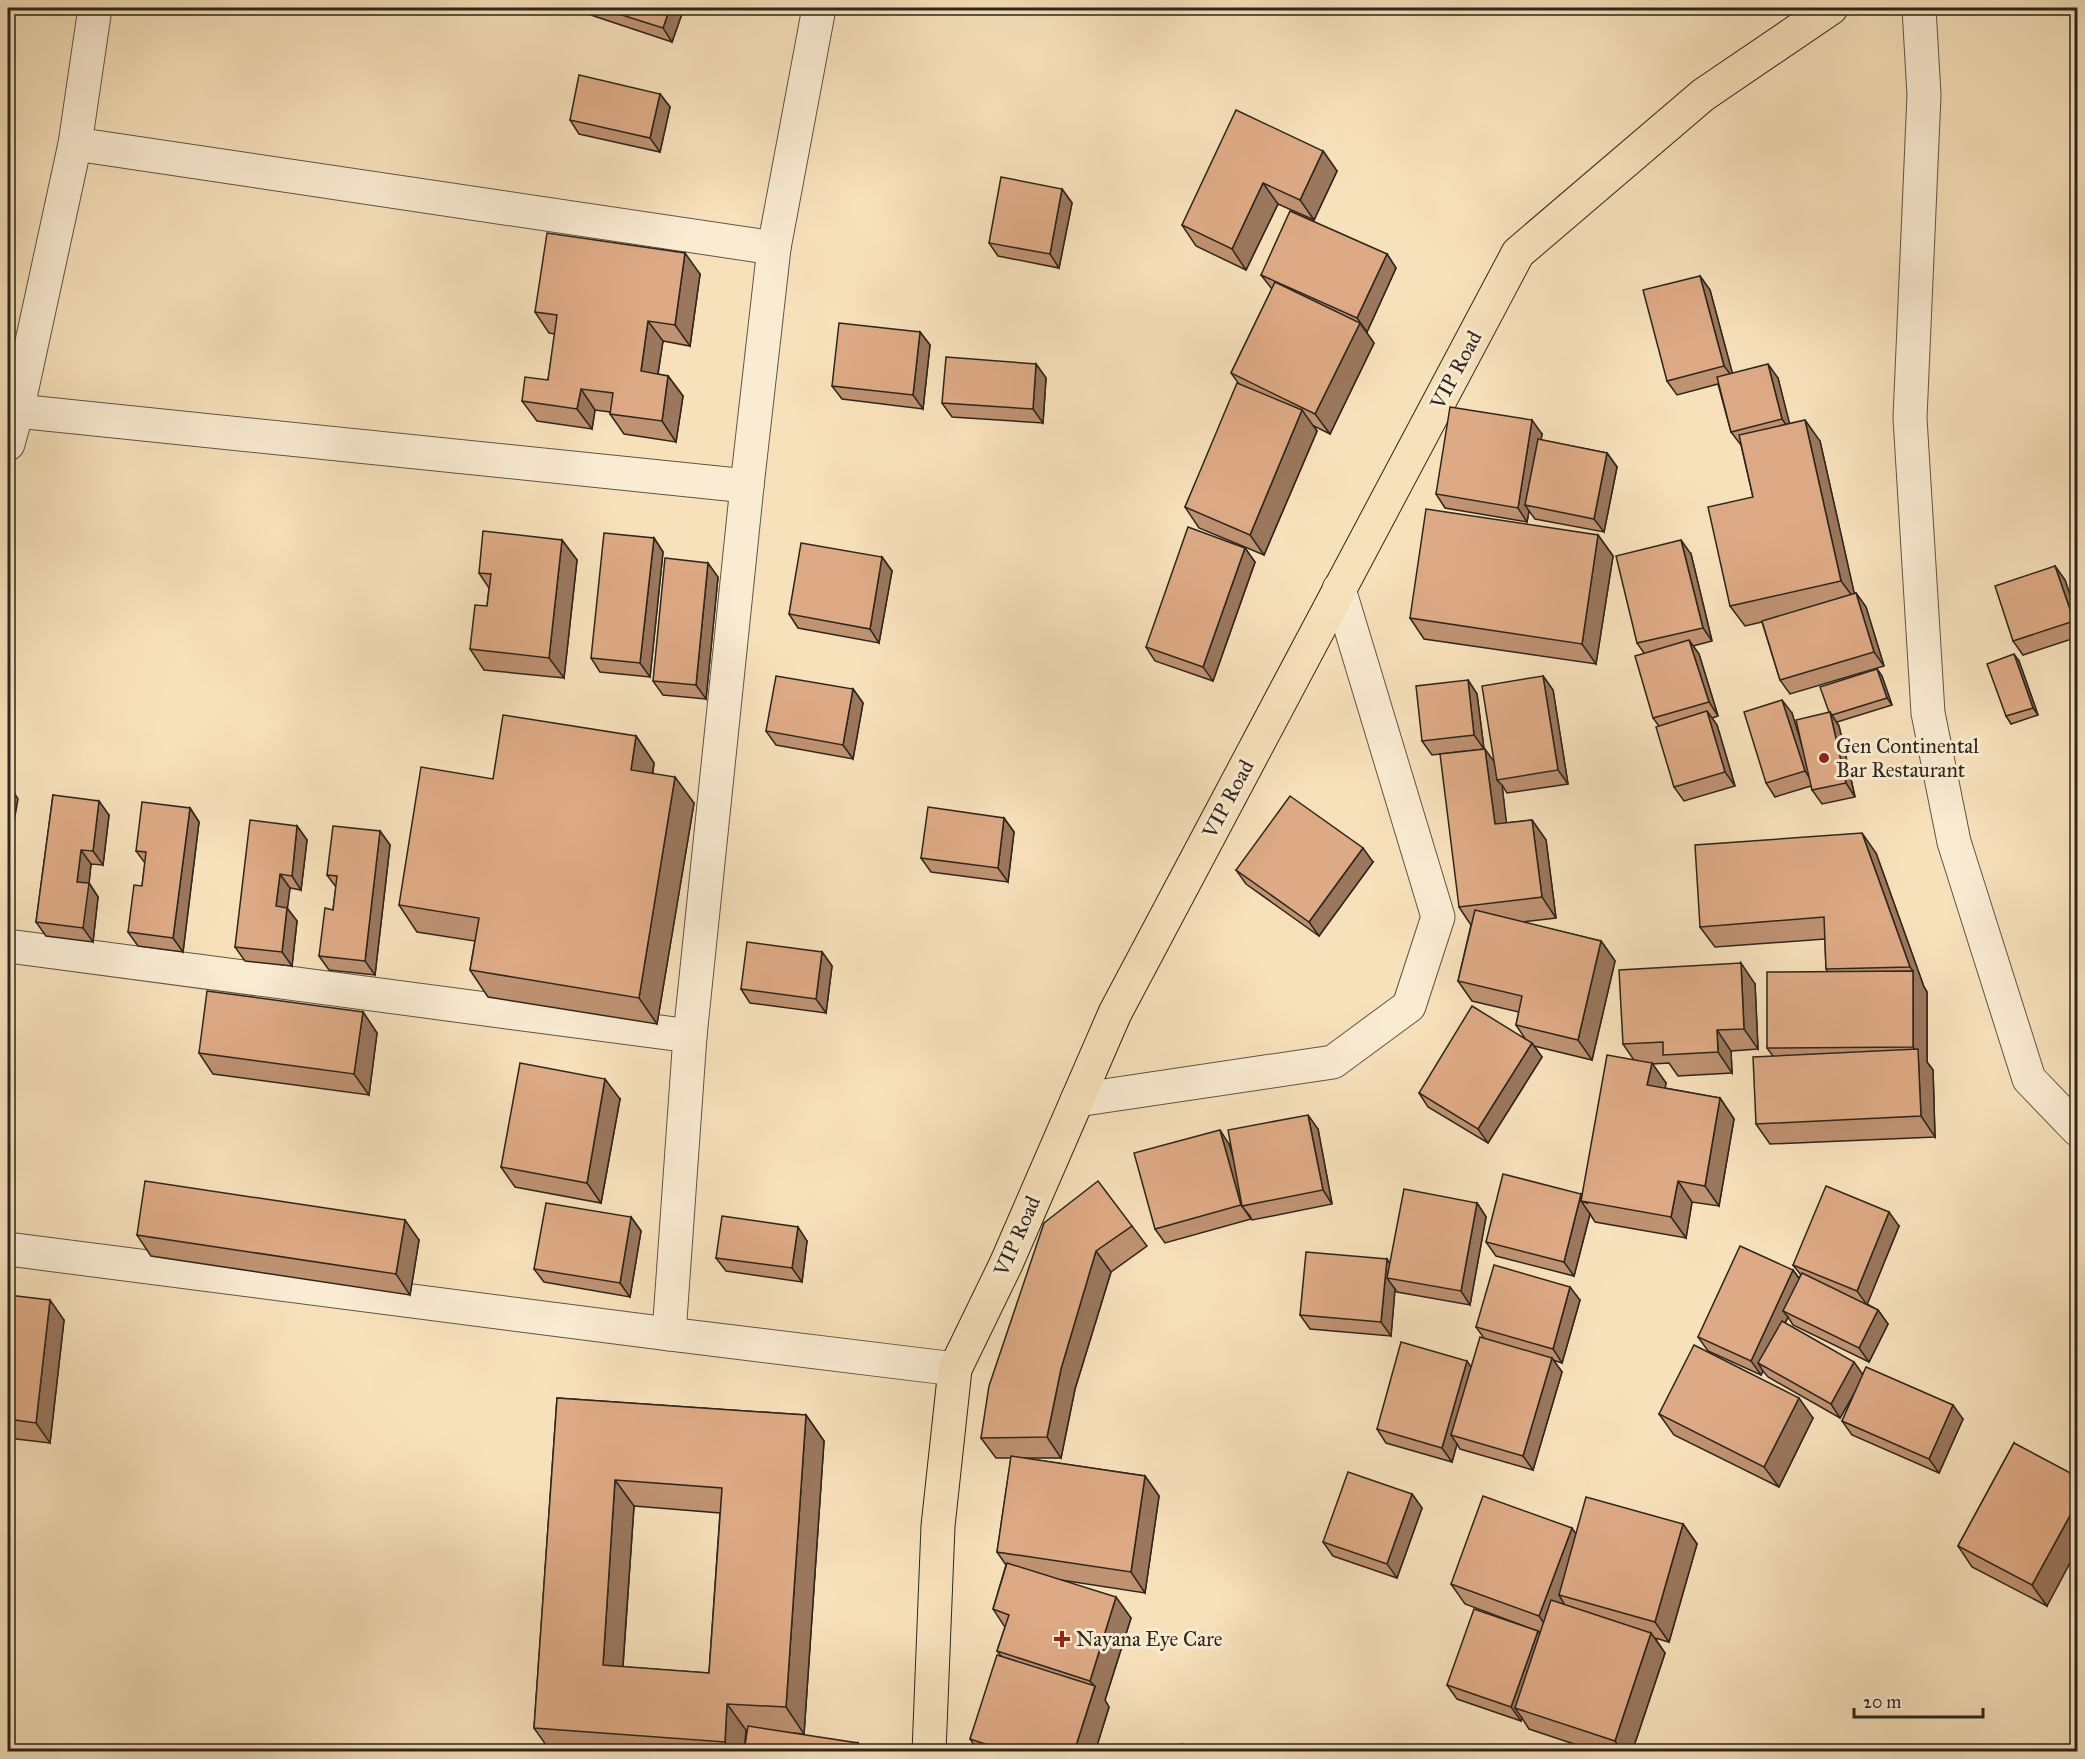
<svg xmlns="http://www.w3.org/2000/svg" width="2085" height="1759" font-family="'IM FELL Great Primer',serif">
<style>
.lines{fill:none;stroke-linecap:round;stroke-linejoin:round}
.minor-casing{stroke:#605444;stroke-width:35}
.tertiary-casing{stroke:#605444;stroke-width:35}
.trunk-casing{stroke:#2e251c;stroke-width:35}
.minor{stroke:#faecd3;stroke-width:33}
.tertiary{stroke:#faecd3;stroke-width:33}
.trunk{stroke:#f7e1bb;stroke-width:33}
.wall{fill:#bf9272;stroke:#2e251c;stroke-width:1.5;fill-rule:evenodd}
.shaded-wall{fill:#9b775d;stroke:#2e251c;stroke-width:1.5}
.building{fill:#deaa85;stroke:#2e251c;stroke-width:1.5;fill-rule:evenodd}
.poi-dot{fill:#8f2418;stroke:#faecd3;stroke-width:2}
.labels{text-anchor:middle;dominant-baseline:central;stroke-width:6;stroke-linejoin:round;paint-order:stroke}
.street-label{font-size:21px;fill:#2e251c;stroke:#faecd3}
.poi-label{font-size:21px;fill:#2e251c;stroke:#faecd3;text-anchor:start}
</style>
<rect width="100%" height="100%" fill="#f7e1bb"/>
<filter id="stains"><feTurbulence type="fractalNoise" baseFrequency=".00333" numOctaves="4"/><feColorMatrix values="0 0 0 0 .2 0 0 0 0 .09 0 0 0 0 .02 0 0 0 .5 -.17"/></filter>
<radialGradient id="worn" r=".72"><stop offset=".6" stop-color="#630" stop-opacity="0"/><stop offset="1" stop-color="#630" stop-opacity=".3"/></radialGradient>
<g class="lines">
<!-- minor casing -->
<g class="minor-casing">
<g id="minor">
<polyline points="1919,8 1924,95 1910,418 1928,713 1954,842 2029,1079 2078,1130"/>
<polyline points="75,144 774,248"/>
<polyline points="17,411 747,486"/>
<polyline points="8,444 17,411 75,144 95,8"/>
<polyline points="8,946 690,1036"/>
<polyline points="1077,1100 1333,1062 1409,1006 1438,917 1339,589"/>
<polyline points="669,1334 690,1036 747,486 774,248 819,8"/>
</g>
</g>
<!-- tertiary casing -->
<g class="tertiary-casing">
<polyline id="tertiary" points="8,1249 669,1334 955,1369"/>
</g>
<!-- trunk casing -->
<g class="trunk-casing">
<polyline id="trunk" points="929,1752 938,1526 955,1369 1006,1264 1115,1013 1518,253 1703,95 1831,8"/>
</g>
<!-- minor -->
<use href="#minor" class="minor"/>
<!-- tertiary -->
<use href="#tertiary" class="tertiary"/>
<!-- trunk -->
<use href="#trunk" class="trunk"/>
</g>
<!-- wall -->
<g class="wall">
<polygon points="583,8 684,8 672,42 588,14"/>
<polygon points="660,94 670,107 660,152 579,134 570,120"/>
<polygon points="1323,151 1337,171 1314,220 1278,204 1246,270 1196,246 1182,225"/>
<polygon points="1062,189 1072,203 1059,268 998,256 989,243"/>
<polygon points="1387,254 1396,268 1367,332 1366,332 1374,343 1330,434 1314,426 1317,431 1264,555 1199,528 1185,507 1239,384 1231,373 1272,289 1261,275"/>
<polygon points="700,274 690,346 663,341 658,374 668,376 683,396 676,442 624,434 610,414 610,412 595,410 592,429 537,421 522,401 548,380 555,334 549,333 535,312"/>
<polygon points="1700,276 1710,290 1732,373 1778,378 1789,424 1820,441 1854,593 1856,593 1866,607 1884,666 1790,694 1780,680 1762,622 1745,626 1730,606 1753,497 1741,445 1731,432 1718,384 1677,395 1667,381"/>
<polygon points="920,332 930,345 923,409 842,399 832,386"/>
<polygon points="1036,364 1046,378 1043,423 952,417 942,403"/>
<polygon points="1542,434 1541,440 1607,453 1617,467 1604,532 1535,519 1529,511 1527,522 1445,508 1436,494"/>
<polygon points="1598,535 1613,556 1596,664 1424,639 1410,618"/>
<polygon points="654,538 663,552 650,677 600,672 591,658"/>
<polygon points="562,540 577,560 564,678 484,670 470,649 487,606 489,588 479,573"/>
<polygon points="1245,548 1255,562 1213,681 1155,661 1146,647"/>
<polygon points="1691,554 1712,641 1693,646 1699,654 1718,716 1712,718 1717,725 1735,786 1684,801 1674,787 1659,726 1653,718 1644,653 1637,643"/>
<polygon points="882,557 892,571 879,643 798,628 789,614"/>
<polygon points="2055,566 2065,580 2078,618 2078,637 2023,655 2013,641"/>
<polygon points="718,577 706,699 663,695 653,681"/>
<polygon points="2019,661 2038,715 2011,724 2006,716"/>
<polygon points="1877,669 1882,676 1892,705 1837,722 1839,726 1855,797 1822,804 1812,790 1811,786 1775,797 1766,783 1792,713 1800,740 1829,712"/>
<polygon points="1543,676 1553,690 1568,784 1507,793 1502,785 1506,823 1532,820 1546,840 1556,918 1522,922 1601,941 1615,961 1592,1060 1534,1046 1542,1057 1488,1143 1428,1107 1419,1093 1526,1040 1516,1025 1519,1012 1472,1001 1458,981 1471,925 1459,907 1495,763"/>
<polygon points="1468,680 1477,694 1484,749 1432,755 1422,741"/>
<polygon points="853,689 863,703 853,759 776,745 766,731"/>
<polygon points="636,736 654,763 653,773 694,803 657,1024 488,997 470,970 475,941 417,932 399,905 493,779"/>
<polygon points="53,795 109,815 103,865 91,864 89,883 98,897 93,942 46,936 36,922"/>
<polygon points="190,808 199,822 183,952 138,946 128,932 142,886 145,863 136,851"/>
<polygon points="1004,818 1014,832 1008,882 931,872 921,858"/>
<polygon points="297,826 307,840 301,890 290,888 287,908 297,921 292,966 245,961 235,947"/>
<polygon points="380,831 390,845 375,975 329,970 319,956 333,910 336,887 327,875"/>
<polygon points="1876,853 1924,987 1927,992 1927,1062 1933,1070 1935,1137 1770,1144 1756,1124 1773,1056 1767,1048 1828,972 1826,969 1825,939 1715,947 1700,927"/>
<polygon points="1373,862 1319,936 1246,884 1236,870"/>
<polygon points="822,952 832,966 826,1013 750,1003 741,989"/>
<polygon points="1755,984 1758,1049 1731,1051 1732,1073 1678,1076 1669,1063 1652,1064 1666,1083 1665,1088 1720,1098 1734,1119 1719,1206 1692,1202 1686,1238 1595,1222 1590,1214 1574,1276 1496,1256 1486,1242 1581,1194 1582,1195 1634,1060 1623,1044"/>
<polygon points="363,1012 377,1033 369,1095 213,1074 199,1053"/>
<polygon points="620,1099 601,1203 515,1187 501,1167"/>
<polygon points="1318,1129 1332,1204 1252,1220 1250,1216 1251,1219 1165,1243 1155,1229 1229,1144 1234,1159"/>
<polygon points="1477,1203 1486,1217 1470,1305 1397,1292 1395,1289 1391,1336 1310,1329 1300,1315 1387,1259 1390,1264"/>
<polygon points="631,1217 641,1231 630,1297 544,1282 534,1269"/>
<polygon points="1044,1223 1132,1226 1147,1246 1111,1272 1075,1389 1061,1458 1023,1458 1145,1476 1159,1496 1145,1593 1061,1580 1131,1618 1105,1700 1109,1707 1095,1752 979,1752 970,1739 1001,1656 997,1651 1005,1627 993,1609 1006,1565 997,1552 1011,1458 996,1458 981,1438"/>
<polygon points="1899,1226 1867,1304 1878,1310 1888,1324 1869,1362 1793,1325 1788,1317 1785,1323 1863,1374 1963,1419 1939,1473 1852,1435 1842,1421 1856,1391 1840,1418 1768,1377 1763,1371 1761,1375 1708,1351 1698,1337 1793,1270 1799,1278 1801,1275 1793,1265"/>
<polygon points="137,1235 419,1240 410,1295 151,1256"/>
<polygon points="807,1241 802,1282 726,1271 716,1258"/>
<polygon points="8,1295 64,1320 50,1443 8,1438"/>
<polygon points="1580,1300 1562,1363 1553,1360 1562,1372 1533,1470 1460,1449 1457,1444 1452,1462 1386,1443 1377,1429 1471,1367 1484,1338 1476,1327"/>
<path d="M557,1398L806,1415L824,1441L804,1734L793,1733L864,1752H551L534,1728ZM634,1506L720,1513L709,1673L623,1667ZM746,1730H747L744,1748Z"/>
<polygon points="1659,1414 1813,1418 1779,1487 1674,1435"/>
<polygon points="2014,1443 2047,1606 1972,1567 1958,1546"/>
<polygon points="1412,1494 1422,1508 1397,1578 1333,1556 1323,1542"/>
<polygon points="1683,1524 1697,1544 1669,1642 1655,1638 1665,1653 1632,1752 1598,1752 1529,1729 1522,1718 1521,1721 1457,1699 1447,1685 1540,1634 1540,1632 1465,1604 1451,1584 1576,1534"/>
</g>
<!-- shaded-wall -->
<g class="shaded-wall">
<polygon points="670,8 684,8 672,42 663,28"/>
<polygon points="660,94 670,107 660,152 650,138"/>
<polygon points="1323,151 1337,171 1314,220 1300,200"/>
<polygon points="1263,183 1278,204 1246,270 1232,249"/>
<polygon points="1062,189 1072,203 1059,268 1050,254"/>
<polygon points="685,253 700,274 690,346 675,325"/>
<polygon points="1387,254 1396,268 1367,332 1357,318"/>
<polygon points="1700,276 1710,290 1734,379 1724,366"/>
<polygon points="648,321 663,341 655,392 641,371"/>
<polygon points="1360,323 1374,343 1330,434 1315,414"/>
<polygon points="920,332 930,345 923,409 913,395"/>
<polygon points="1036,364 1046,378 1043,423 1033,409"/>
<polygon points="1768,364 1778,378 1792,433 1782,419"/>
<polygon points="668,376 683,396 676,442 662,421"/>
<polygon points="581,389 595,410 592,429 577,409"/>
<polygon points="1302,410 1317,431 1264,555 1250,535"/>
<polygon points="1532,420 1542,434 1530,506 1525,505 1529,511 1527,522 1518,508"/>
<polygon points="1805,420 1820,441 1856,601 1841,581"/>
<polygon points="1607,453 1617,467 1604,532 1594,519"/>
<polygon points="1598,535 1613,556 1596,664 1582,644"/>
<polygon points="654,538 663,552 650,677 640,663"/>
<polygon points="562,540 577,560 564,678 549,658"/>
<polygon points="1681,540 1691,554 1712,641 1703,628"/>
<polygon points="1245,548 1255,562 1213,681 1203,667"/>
<polygon points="882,557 892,571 879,643 870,629"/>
<polygon points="708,563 718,577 706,699 696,685"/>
<polygon points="2055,566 2065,580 2078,618 2078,627 2074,621"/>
<polygon points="1856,593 1866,607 1884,666 1874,652"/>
<polygon points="1689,640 1699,654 1718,716 1709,702"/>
<polygon points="2014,654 2019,661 2038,715 2033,708"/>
<polygon points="1877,669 1882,676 1892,705 1887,698"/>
<polygon points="1543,676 1553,690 1568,784 1558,770"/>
<polygon points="1468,680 1477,694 1484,749 1474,735"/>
<polygon points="853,689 863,703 853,759 843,745"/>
<polygon points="1782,700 1792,713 1814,785 1805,771"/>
<polygon points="1707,711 1717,725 1735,786 1725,772"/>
<polygon points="1830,712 1839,726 1855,797 1846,783"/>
<polygon points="636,736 654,763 649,796 631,770"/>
<polygon points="1485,749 1500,770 1497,780 1502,785 1509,844 1495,824"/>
<polygon points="675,777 694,803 657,1024 639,998"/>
<polygon points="9,785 18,799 10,845 8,841 8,792"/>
<polygon points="99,801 109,815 103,865 93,851"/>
<polygon points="190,808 199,822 183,952 173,938"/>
<polygon points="1004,818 1014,832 1008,882 998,868"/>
<polygon points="1532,820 1546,840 1556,918 1542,897"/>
<polygon points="297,826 307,840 301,890 292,876"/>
<polygon points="380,831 390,845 375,975 365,961"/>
<polygon points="1862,833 1876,853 1924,987 1927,992 1927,1062 1933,1070 1935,1137 1921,1116 1918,1055 1913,1047 1913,971 1910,967"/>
<polygon points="1363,848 1373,862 1319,936 1309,922"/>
<polygon points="81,850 91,864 89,883 98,897 93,942 83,928 77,882"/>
<polygon points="280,874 290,888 286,920 276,906"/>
<polygon points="287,908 297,921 292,966 282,952"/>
<polygon points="1601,941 1615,961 1592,1060 1578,1040"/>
<polygon points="822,952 832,966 826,1013 816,999"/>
<polygon points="1741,963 1755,984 1758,1049 1744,1029"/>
<polygon points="363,1012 377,1033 369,1095 354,1074"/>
<polygon points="1717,1030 1731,1051 1732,1073 1718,1052"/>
<polygon points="1532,1043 1542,1057 1488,1143 1478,1129"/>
<polygon points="1652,1063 1666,1083 1662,1106 1647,1085"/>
<polygon points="605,1079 620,1099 601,1203 587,1183"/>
<polygon points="1720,1098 1734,1119 1719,1206 1705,1186"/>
<polygon points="1308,1115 1318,1129 1332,1204 1323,1190"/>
<polygon points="1220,1130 1229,1144 1247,1205 1242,1206 1250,1216 1251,1219 1241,1205"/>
<polygon points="1678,1181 1692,1202 1686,1238 1671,1217"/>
<polygon points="1581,1194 1587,1203 1581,1201 1590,1214 1574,1276 1564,1262"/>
<polygon points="1477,1203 1486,1217 1470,1305 1461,1291"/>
<polygon points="1889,1212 1899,1226 1867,1305 1857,1291"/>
<polygon points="631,1217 641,1231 630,1297 620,1283"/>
<polygon points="405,1220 419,1240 410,1295 396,1274"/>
<polygon points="798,1227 807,1241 802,1282 792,1268"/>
<polygon points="1096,1251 1111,1272 1075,1389 1061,1458 1047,1437 1061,1369"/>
<polygon points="1387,1259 1396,1273 1387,1278 1395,1289 1391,1336 1381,1322"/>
<polygon points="1793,1270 1803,1284 1783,1311 1788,1317 1765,1367 1758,1363 1763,1371 1761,1375 1751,1361"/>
<polygon points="1570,1287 1580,1300 1562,1363 1553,1349"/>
<polygon points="50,1300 64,1320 50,1443 36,1423"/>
<polygon points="1878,1310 1888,1324 1869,1362 1859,1348"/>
<polygon points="1552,1358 1562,1372 1533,1470 1523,1456"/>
<polygon points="1467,1361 1476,1374 1451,1435 1457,1444 1452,1462 1442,1448"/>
<polygon points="1854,1362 1864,1376 1840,1418 1831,1404"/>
<polygon points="1799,1398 1813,1418 1779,1487 1764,1467"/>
<polygon points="1953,1405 1963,1419 1939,1473 1929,1459"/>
<polygon points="806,1415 824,1441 804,1734 786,1707"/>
<polygon points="1145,1476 1159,1496 1145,1593 1131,1572"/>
<polygon points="615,1480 634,1506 621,1692 603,1665"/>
<polygon points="1412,1494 1422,1508 1397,1578 1387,1564"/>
<polygon points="2078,1501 2078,1548 2047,1606 2032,1585"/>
<polygon points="1683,1524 1697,1544 1669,1642 1655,1622"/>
<polygon points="1572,1528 1586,1549 1559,1595 1565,1605 1553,1637 1539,1616"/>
<polygon points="1116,1597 1131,1618 1105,1700 1109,1707 1095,1752 1074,1752 1095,1687 1090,1681"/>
<polygon points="1538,1631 1548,1645 1515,1708 1522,1718 1521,1721 1511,1707"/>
<polygon points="1651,1633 1665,1653 1632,1752 1622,1752 1615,1741"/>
<polygon points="727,1704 746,1730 744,1752 731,1752 725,1742"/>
<polygon points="858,1743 864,1752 857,1752"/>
</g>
<!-- building -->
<g class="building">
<polygon points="600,8 670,8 663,28"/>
<polygon points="579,75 660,94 650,138 570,120"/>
<polygon points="1236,110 1323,151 1300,200 1263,183 1232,249 1182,225"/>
<polygon points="1001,177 1062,189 1050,254 989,243"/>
<polygon points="1290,211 1387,254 1357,318 1261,275"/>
<polygon points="547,233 685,253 675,325 648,321 641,371 668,376 662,421 610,414 613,393 581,389 577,409 522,401 525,377 548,380 557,315 535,312"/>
<polygon points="1700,276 1724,366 1667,381 1643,290"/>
<polygon points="1275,282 1360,323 1315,414 1231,373"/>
<polygon points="839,323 920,332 913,395 832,386"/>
<polygon points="946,357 1036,364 1033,409 942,403"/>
<polygon points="1768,364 1782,419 1731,432 1717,377"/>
<polygon points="1237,383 1302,410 1250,535 1185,507"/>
<polygon points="1450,407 1532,420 1518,508 1436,494"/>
<polygon points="1805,420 1841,581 1730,606 1708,507 1753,497 1739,435"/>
<polygon points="1538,439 1607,453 1594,519 1525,505"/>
<polygon points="1426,509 1598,535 1582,644 1410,618"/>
<polygon points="1188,527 1245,548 1203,667 1146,647"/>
<polygon points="483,531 562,540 549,658 470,649 475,605 487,606 491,574 479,573"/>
<polygon points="604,533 654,538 640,663 591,658"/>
<polygon points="1681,540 1703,628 1637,643 1616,556"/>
<polygon points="801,543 882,557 870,629 789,614"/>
<polygon points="665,558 708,563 696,685 653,681"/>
<polygon points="2055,566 2074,621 2013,641 1995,586"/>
<polygon points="1856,593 1874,652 1780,680 1762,621"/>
<polygon points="1689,640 1709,702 1653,718 1635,656"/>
<polygon points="2014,654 2033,708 2006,716 1987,664"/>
<polygon points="1877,669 1887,698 1832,715 1830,712 1829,712 1820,687"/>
<polygon points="776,676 853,689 843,745 766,731"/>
<polygon points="1543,676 1558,770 1497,780 1482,686"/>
<polygon points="1468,680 1474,735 1422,741 1416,686"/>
<polygon points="1782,700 1805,771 1766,783 1744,712"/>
<polygon points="1707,711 1725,772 1674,787 1656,727"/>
<polygon points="1830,712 1846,783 1812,790 1796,720"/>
<polygon points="503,715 636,736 631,770 675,777 639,998 470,970 479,918 399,905 421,767 493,779"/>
<polygon points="1485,749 1495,824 1532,820 1542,897 1459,907 1440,754"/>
<polygon points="53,795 99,801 93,851 81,850 77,882 89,883 83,928 36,922"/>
<polygon points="1290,796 1363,848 1309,922 1236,870"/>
<polygon points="142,802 190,808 173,938 128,932 134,885 142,886 146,852 136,851"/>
<polygon points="928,807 1004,818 998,868 921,858"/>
<polygon points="250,820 297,826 292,876 280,874 276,906 287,908 282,952 235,947"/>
<polygon points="333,826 380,831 365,961 319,956 325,908 333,910 337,876 327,875"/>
<polygon points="1862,833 1910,967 1826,969 1824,917 1700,927 1695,845"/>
<polygon points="1475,910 1601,941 1578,1040 1516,1025 1522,996 1458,981"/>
<polygon points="747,942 822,952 816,999 741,989"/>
<polygon points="1741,963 1744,1029 1717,1030 1718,1052 1663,1055 1663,1042 1623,1044 1619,970"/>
<polygon points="1913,971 1913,1047 1767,1048 1767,972"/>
<polygon points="207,991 363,1012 354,1074 199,1053"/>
<polygon points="1472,1006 1532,1043 1478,1129 1419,1093"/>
<polygon points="1918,1049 1921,1116 1756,1124 1753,1057"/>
<polygon points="1607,1055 1652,1063 1647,1085 1720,1098 1705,1186 1678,1181 1671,1217 1581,1201"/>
<polygon points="520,1063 605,1079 587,1183 501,1167"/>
<polygon points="1308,1115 1323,1190 1242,1206 1228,1130"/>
<polygon points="1220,1130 1241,1205 1155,1229 1134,1153"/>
<polygon points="1503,1174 1581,1194 1564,1262 1486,1242"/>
<polygon points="145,1181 405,1220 396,1274 137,1235"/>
<polygon points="1098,1181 1132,1226 1096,1251 1061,1369 1047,1437 981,1438 989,1386 1044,1223"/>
<polygon points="1826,1186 1889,1212 1857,1291 1793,1265"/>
<polygon points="1404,1189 1477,1203 1461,1291 1387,1278"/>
<polygon points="546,1203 631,1217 620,1283 534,1269"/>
<polygon points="722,1216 798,1227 792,1268 716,1258"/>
<polygon points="1740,1246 1793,1270 1751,1361 1698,1337"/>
<polygon points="1306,1252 1387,1259 1381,1322 1300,1315"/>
<polygon points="1494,1265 1570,1287 1553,1349 1476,1327"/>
<polygon points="1802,1273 1878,1310 1859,1348 1783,1311"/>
<polygon points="8,1295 50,1300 36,1423 8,1419"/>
<polygon points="1782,1321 1854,1362 1831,1404 1758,1363"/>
<polygon points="1480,1337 1552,1358 1523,1456 1451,1435"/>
<polygon points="1401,1342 1467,1361 1442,1448 1377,1429"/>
<polygon points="1694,1345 1799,1398 1764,1467 1659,1414"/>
<polygon points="1866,1367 1953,1405 1929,1459 1842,1421"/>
<path d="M557,1398L806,1415L786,1707L727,1704L725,1742L534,1728ZM615,1480L722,1488L709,1673L603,1665Z"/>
<polygon points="2014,1443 2078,1477 2078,1501 2032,1585 1958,1546"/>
<polygon points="1011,1456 1145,1476 1131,1572 997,1552"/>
<polygon points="1348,1472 1412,1494 1387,1564 1323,1542"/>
<polygon points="1483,1496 1572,1528 1539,1616 1451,1584"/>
<polygon points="1586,1497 1683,1524 1655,1622 1559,1595"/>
<polygon points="1007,1563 1116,1597 1090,1681 997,1651 1009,1615 993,1609"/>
<polygon points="1551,1600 1651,1633 1615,1741 1515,1708"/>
<polygon points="1474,1609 1538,1631 1511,1707 1447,1685"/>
<polygon points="997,1655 1095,1686 1074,1752 1009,1752 970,1739"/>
<polygon points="748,1726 858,1743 857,1752 744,1752"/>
<polygon points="1181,1744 1207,1752 1179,1752"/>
</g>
<!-- markers -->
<g class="poi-dot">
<circle cx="1824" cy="758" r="6"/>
<path d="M1059 1630h6v6h6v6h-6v6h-6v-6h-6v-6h6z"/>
</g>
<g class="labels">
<!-- street labels -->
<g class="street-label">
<text transform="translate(1456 370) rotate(-62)">VIP Road</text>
<text transform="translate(1228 799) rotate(-62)">VIP Road</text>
<text transform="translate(1017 1236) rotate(-66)">VIP Road</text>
</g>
<!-- poi labels -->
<g class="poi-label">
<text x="1836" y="746">Gen Continental<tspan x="1836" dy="24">Bar Restaurant</tspan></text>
<text x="1076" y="1639">Nayana Eye Care</text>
</g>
</g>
<!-- margin -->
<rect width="2085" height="1759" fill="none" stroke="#f7e1bb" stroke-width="30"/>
<rect x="9" y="9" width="2067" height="1741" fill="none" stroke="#2e251c" stroke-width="3"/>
<rect x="15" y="15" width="2055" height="1729" fill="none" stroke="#2e251c" stroke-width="1.5"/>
<!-- scale -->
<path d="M1854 1708v9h129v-9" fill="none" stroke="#2e251c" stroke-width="3"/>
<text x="1863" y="1708" font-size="18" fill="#2e251c" stroke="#faecd3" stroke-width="4.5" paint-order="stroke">20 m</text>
<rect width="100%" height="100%" filter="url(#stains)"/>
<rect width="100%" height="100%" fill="url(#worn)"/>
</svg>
